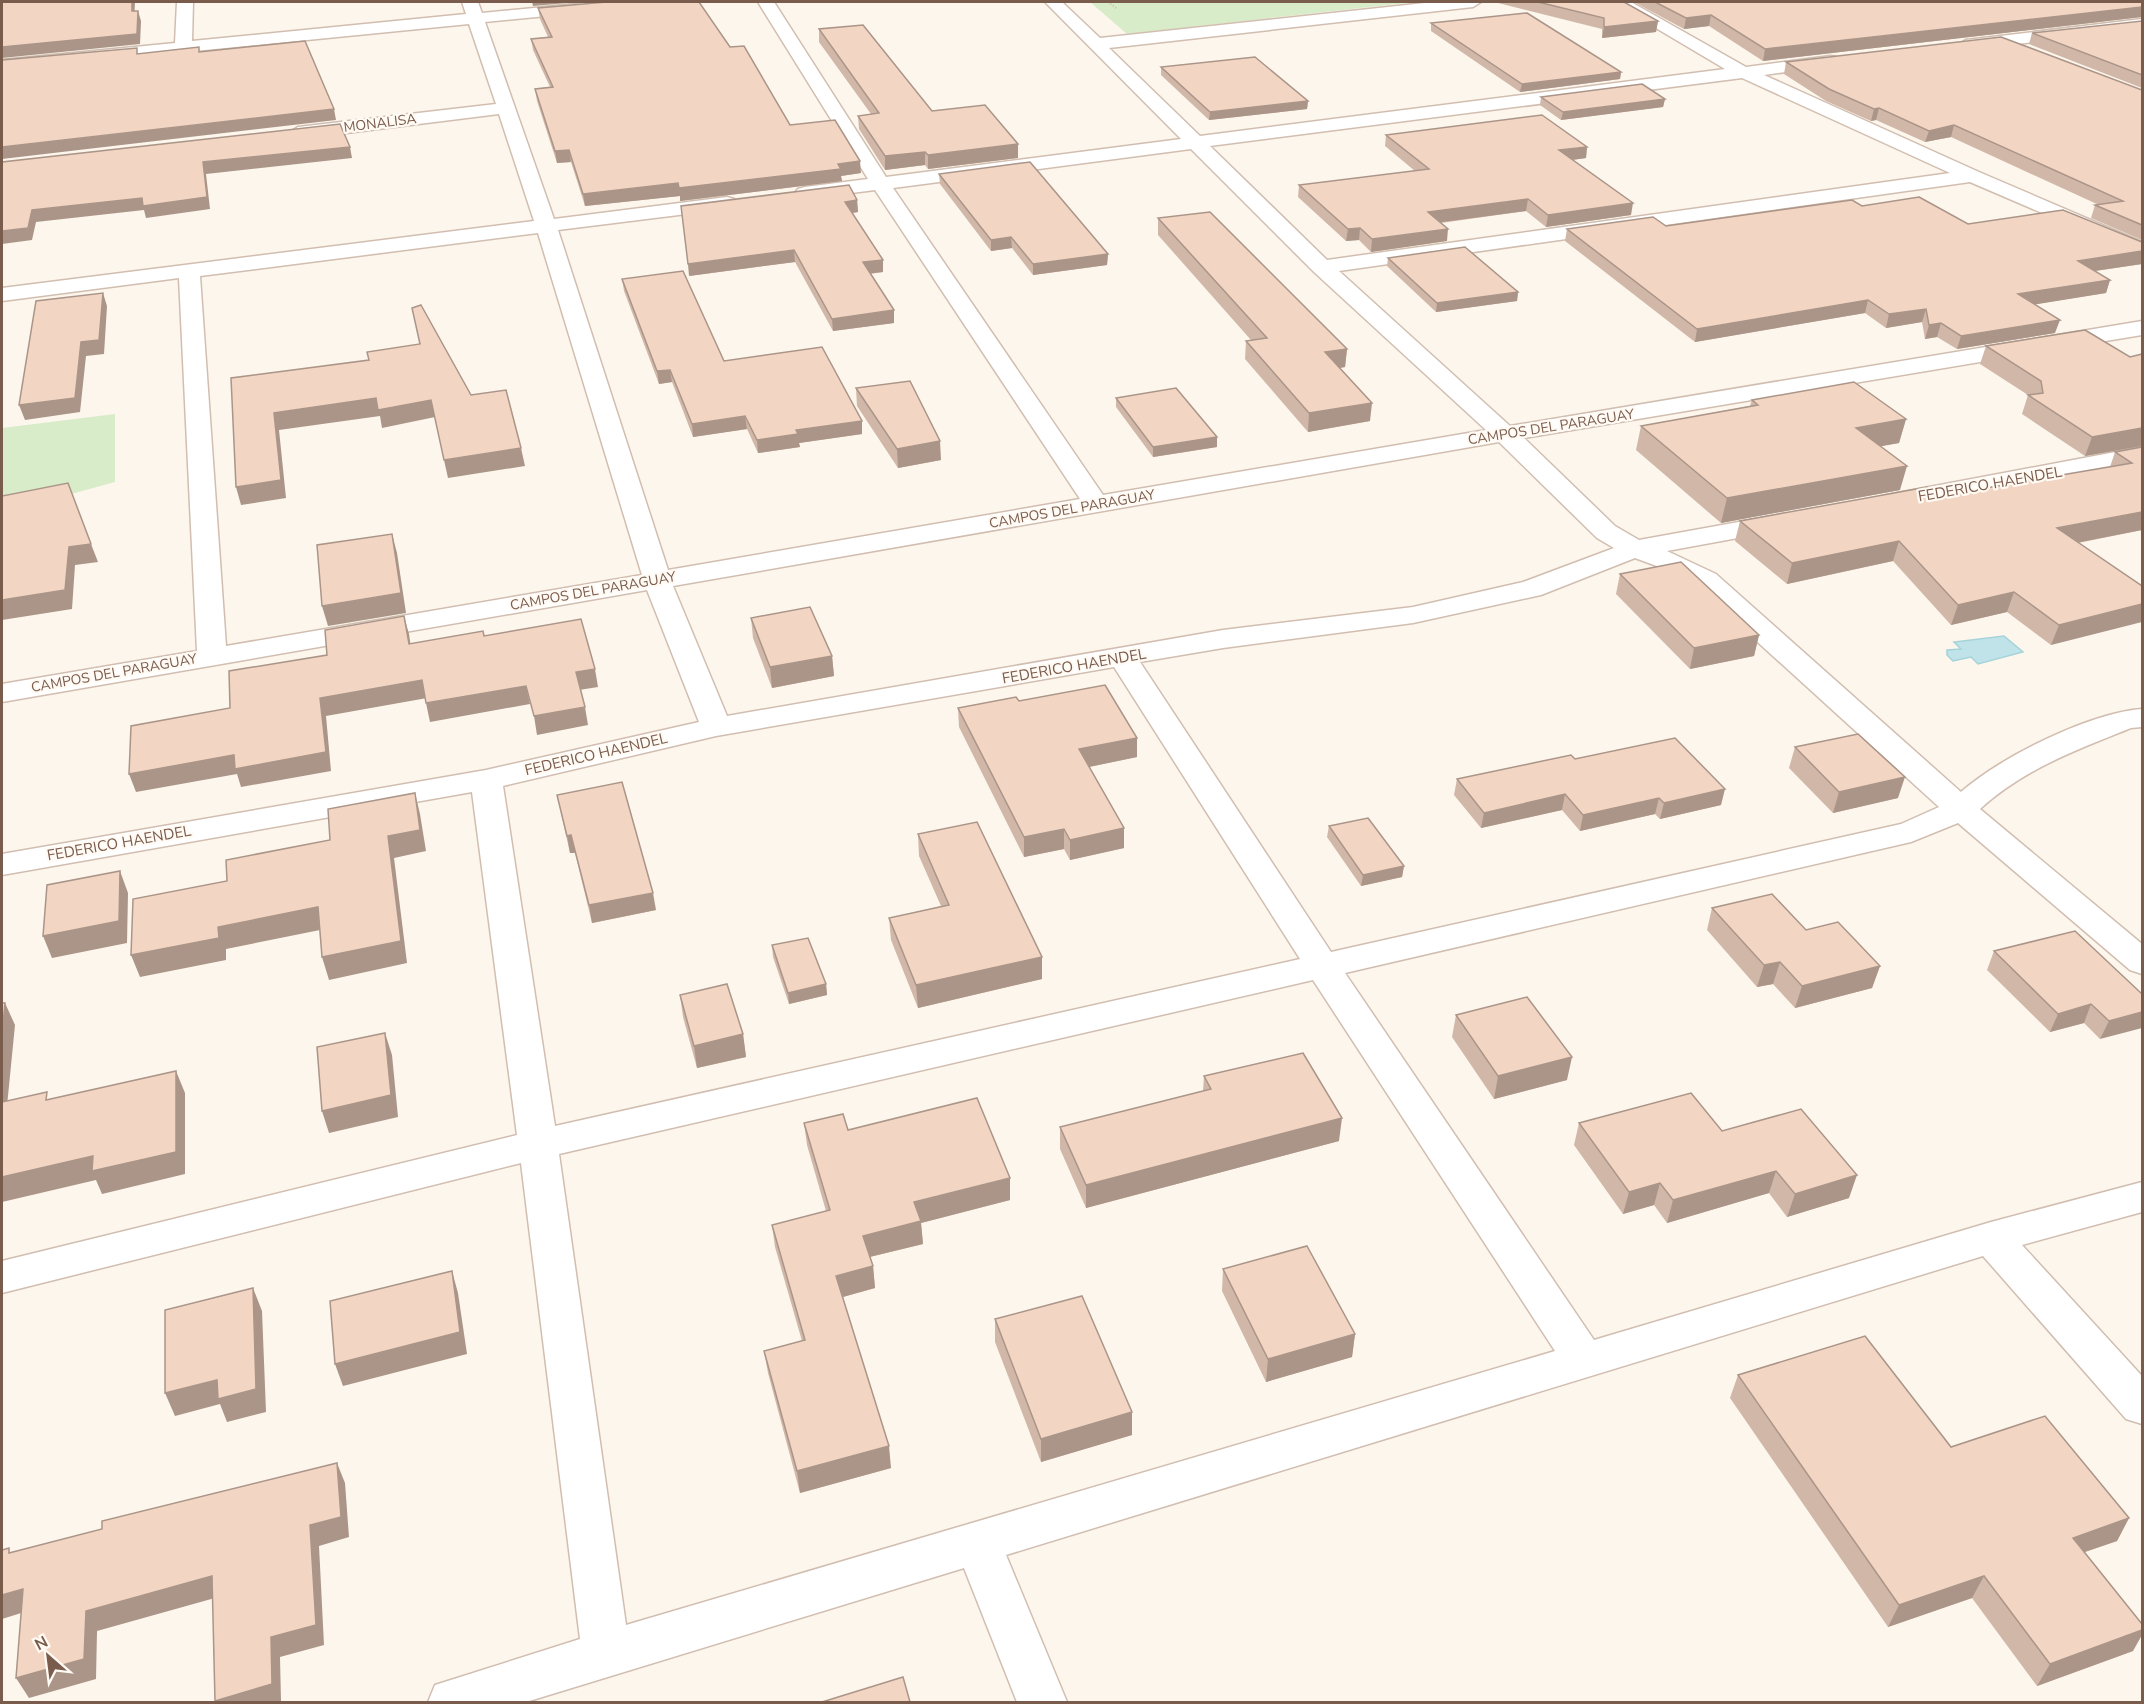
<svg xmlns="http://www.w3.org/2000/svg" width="2144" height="1704" font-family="'Nunito Sans',sans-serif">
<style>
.green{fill:#d8ecc9}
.water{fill:#bfe3e8;stroke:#a5d3da;stroke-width:1.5}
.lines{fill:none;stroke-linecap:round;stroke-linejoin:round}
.street-casing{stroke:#d1beb0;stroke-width:3}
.path{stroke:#d9b8a5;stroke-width:2;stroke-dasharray:1 2;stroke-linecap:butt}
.street{fill:#fff;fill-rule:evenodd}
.wall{fill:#d1b7a8}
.shaded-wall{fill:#aa9588}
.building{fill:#f3d5c3;stroke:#aa9588;stroke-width:1.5}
.labels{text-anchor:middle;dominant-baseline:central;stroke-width:4.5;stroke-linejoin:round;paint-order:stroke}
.far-street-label{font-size:14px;fill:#7a5c4d;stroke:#fffaf3}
.street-label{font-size:15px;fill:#7a5c4d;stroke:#fffaf3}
</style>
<rect width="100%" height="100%" fill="#fdf6ec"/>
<!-- green -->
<g class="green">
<polygon points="1090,2 1415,2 1127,34"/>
<polygon points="115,414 115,482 2,513 2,428"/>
</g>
<!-- water -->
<polygon class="water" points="2004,636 2023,652 1978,664 1971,657 1953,661 1947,655 1947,650 1961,649 1954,642"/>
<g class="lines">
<!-- street casing -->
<g class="street-casing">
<g id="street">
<path d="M177,2H193L192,41L466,14L462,2H478L482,13L596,2H648L640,7L485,22L554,219L727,197L734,199L737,203L734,207L727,209L558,230L668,570L1080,499L875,190L805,199L798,197L795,193L798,189L805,187L868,179L758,2H774L886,177L1181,139L1045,2H1062L1100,38L1434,2H1481L1473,7L1109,48L1200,136L1725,69L1612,2H1631L1746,67L1831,56L1837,57L1840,61L1831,66L1764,75L1979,172L2142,242V255L2135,253L1970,182L1339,271L1510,426L2142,321V335L1524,438L1615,526L1639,540L1783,514L1792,516L1796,522L1792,528L1667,551L1716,574L1961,792C2001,757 2089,713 2142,709V727L2131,728C2076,750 2024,769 1980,809L2142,944V974L2130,970L1958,823L1911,842L1345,973L1594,1340L1991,1222L2142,1182V1212L2022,1245L2142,1376V1424L2126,1419L1983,1256L1006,1555L1067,1702H1017L964,1568L526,1702H428L435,1685L580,1639L521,1163L2,1293V1261L517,1135L472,792L2,875V854L486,770L699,722L647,590L2,702V684L197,651L179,278L2,301V288L534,221L499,114L298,139L289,133L298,127L496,104L469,24L2,70V60L175,43ZM1742,78L1950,173L1327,260L1210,146ZM1191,149L1314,272L1486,430L1103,495L893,188ZM538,233L642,575L226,646L200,276ZM1499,442L1597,538L1614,548L1523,582L1413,607L1223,630L727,716L673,586ZM1635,558L1665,569L1696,586L1939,807L1901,824L1331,952L1140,662L1223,648L1413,623L1541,595ZM1114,667L1300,959L555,1126L503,786L716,736ZM1313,980L1555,1351L626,1625L559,1154Z"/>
<polygon points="2142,19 2142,29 1966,50 1958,45 1966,40"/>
<polygon points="2142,447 2142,463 1892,510 1883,508 1879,502 1883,496 1892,494"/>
</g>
</g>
<!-- path -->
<polyline class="path" points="1108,2 1116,8"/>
<!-- street -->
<use href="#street" class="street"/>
</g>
<!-- wall -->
<g class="wall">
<polygon points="1494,2 1624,2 1658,21 1656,32 1602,38 1602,29"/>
<polygon points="1634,2 2142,2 2142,17 1763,61 1709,26 1684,29"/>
<polygon points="538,8 730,47 790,125 861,173 841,176 842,181 680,201 680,196 585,206 571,162 557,163 537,101 535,89 550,87 533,50 531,39 548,37 540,19"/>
<polygon points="2142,21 2142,88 2029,44 2032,33"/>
<polygon points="1431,23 1621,72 1620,79 1520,92 1431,31"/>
<polygon points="819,29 932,111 1018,144 1018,158 928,169 925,165 885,170 859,129 858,116 871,114 819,42"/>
<polygon points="1786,62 2142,90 2142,240 2091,218 2095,205 2099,205 1951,137 1925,142 1876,120 1871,121 1826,101 1784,74"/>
<polygon points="1161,67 1308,101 1307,109 1209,120 1161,75"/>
<polygon points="1541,97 1665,99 1663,107 1561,120 1540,105"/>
<polygon points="1386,135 1587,147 1586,158 1572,160 1631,215 1546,227 1526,211 1441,223 1447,241 1371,252 1359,240 1346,241 1298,197 1299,185 1415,171 1385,146"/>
<polygon points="939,174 1108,254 1107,265 1033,275 1012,248 991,251 940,184"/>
<polygon points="857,200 858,212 852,213 883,260 883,272 870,274 894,310 894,323 833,331 795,262 689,276"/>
<polygon points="1862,206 1968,224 2142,242 2142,264 2095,271 2110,280 2106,293 2035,304 2055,333 1957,349 1937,337 1925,339 1922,322 1886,328 1865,313 1695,342 1565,241 1567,229 1666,226"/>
<polygon points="1158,218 1347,349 1345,367 1340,368 1370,421 1308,432 1245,359 1246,341 1251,340 1158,235"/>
<polygon points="1388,258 1518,292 1517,301 1436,312 1387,266"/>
<polygon points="622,279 724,361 862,421 862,434 799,443 800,447 758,453 747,429 693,437 672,382 659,384 624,291"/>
<polygon points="1986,346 2130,357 2142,354 2142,447 2142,446 2085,456 2022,414 2028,395 1980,364"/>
<polygon points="856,388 941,460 898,468 857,406"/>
<polygon points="1116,398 1217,437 1217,447 1153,457 1116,407"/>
<polygon points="1752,400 1906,419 1899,443 1880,446 1900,490 1721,523 1636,450 1641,426 1750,406"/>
<polygon points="2142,447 2142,530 2078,543 2142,586 2051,645 2007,612 1951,625 1893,561 1787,584 1735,541 1740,521 1939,496 2110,467 2115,452"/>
<polygon points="1620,574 1759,635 1754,656 1690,669 1616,594"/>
<polygon points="751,618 832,656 834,676 772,688 753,638"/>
<polygon points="1019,701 1137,738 1137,757 1089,767 1124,828 1124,848 1070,860 1064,849 1024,857 959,727 958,708"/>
<polygon points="1795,747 1898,798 1833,813 1789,768"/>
<polygon points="1575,759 1721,805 1660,819 1655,814 1580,831 1562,810 1481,828 1454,795 1457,779"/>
<polygon points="557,795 656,910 592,923 575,853 570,853"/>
<polygon points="1329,826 1404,866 1402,877 1361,886 1327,837"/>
<polygon points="918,834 1042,979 918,1008 891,940 889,918 941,906 919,856"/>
<polygon points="1712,908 1806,930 1880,966 1872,988 1795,1008 1773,984 1757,987 1707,930"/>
<polygon points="772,945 826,984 827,995 789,1004 773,957"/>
<polygon points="1994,951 2142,994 2100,1039 2084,1023 2050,1032 1987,970"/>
<polygon points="680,995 743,1034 746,1057 697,1068 683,1017"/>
<polygon points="1456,1015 1567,1080 1494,1099 1452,1037"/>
<polygon points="1204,1076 1339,1141 1086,1208 1060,1149 1060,1127 1203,1091"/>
<polygon points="804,1123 848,1130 1010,1200 921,1223 923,1244 870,1257 873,1266 875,1288 843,1297 891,1468 800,1493 768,1373 764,1351 802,1341 775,1247 772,1225 826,1211 807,1145"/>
<polygon points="1579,1123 1722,1131 1849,1198 1787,1217 1769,1193 1667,1223 1654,1205 1623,1214 1574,1145"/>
<polygon points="1223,1269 1355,1334 1352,1357 1266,1382 1222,1291"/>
<polygon points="995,1319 1132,1435 1041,1462 995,1342"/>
<polygon points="1738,1375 1951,1447 2129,1518 2117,1541 2085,1552 2133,1651 2037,1686 1972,1598 1888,1627 1730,1398"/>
</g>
<!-- shaded-wall -->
<g class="shaded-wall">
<polygon points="132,2 135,2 134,21 132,11"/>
<polygon points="532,2 578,2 533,6"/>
<polygon points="2142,7 2142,17 1763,61 1765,49"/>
<polygon points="138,11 141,21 140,44 2,58 2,61 2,47"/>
<polygon points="1711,15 1709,26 1684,29 1686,18"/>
<polygon points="1658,21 1656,32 1602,38 1604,27"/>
<polygon points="1621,72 1620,79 1520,92 1522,84"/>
<polygon points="1665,99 1663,107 1561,120 1563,112"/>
<polygon points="1308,101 1307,109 1209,120 1210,112"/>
<polygon points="1879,108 1876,120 1871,121 1874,109"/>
<polygon points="334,109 336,120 2,159 2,162 2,147"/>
<polygon points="1954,125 1951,137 1925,142 1929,131"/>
<polygon points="1018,144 1018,158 928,169 928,155"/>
<polygon points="350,147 352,158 206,174 210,209 146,218 144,210 36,222 32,240 2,244 2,231 32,210 203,162"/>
<polygon points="1587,147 1586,158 1557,162 1559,150"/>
<polygon points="569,150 571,162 557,163 555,151"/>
<polygon points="925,152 925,165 885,170 885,156"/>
<polygon points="860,161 861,173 841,176 842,181 680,201 680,196 585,206 583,194"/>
<polygon points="1528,199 1526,211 1427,224 1428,212"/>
<polygon points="857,200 858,212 846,214 845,202"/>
<polygon points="1633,203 1631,215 1546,227 1548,215"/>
<polygon points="1360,228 1359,240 1346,241 1348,229"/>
<polygon points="1448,229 1447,241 1371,252 1372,239"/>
<polygon points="1011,237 1012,248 991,251 991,240"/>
<polygon points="794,250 795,262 689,276 688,264"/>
<polygon points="2142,251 2142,264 2074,274 2078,261"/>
<polygon points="1108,254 1107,265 1033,275 1033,264"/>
<polygon points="883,260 883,272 864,274 863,262"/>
<polygon points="2110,280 2106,293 2014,308 2018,294"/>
<polygon points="1518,292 1517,301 1436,312 1437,303"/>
<polygon points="103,293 107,306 104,354 86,356 80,412 25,420 19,405 81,342"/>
<polygon points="1868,300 1865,313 1695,342 1697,329"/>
<polygon points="1926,309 1922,322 1886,328 1889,314"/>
<polygon points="894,310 894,323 833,331 832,319"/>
<polygon points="2060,320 2055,333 1957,349 1961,336"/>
<polygon points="1941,323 1937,337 1925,339 1929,325"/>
<polygon points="1347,349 1345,367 1323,371 1325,352"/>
<polygon points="670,370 672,382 659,384 657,371"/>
<polygon points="376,398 431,400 435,417 382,428 380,416 279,430 286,498 241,505 236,487 274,413"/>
<polygon points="1372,403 1370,421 1308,432 1309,413"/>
<polygon points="745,416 747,429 693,437 692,424"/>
<polygon points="1906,419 1899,443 1850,452 1856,428"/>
<polygon points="862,421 862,434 799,443 800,447 758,453 757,440 796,430"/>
<polygon points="2142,428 2142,446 2085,456 2092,437"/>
<polygon points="1217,437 1217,447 1153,457 1153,447"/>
<polygon points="940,441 941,460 898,468 897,449"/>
<polygon points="521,448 525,466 448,478 444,460"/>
<polygon points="1907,466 1900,490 1721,523 1727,498"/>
<polygon points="2142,512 2142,530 2050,548 2057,528"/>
<polygon points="392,534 397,553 406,613 328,626 322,606"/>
<polygon points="1899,541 1893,561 1787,584 1792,563"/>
<polygon points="91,544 98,562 75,565 72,609 2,620 2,600 69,547"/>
<polygon points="2014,592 2007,612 1951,625 1958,605"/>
<polygon points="2142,604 2142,622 2051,645 2059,625"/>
<polygon points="404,616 409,634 413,662 409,644"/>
<polygon points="1759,635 1754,656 1690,669 1694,648"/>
<polygon points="832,656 834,676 772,688 770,667"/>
<polygon points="595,669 598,687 579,690 576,672"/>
<polygon points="422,680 427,698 326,716 331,771 241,787 237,774 136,792 129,774 320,698"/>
<polygon points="526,686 530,704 430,722 426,703"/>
<polygon points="585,707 588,725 537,735 534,716"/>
<polygon points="1137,738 1137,757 1079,769 1079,749"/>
<polygon points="1905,777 1898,798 1833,813 1839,792"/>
<polygon points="1725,789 1721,805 1660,819 1664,803"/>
<polygon points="415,793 420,814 426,851 394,858 407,963 329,980 322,957 388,836"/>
<polygon points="1565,794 1562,810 1481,828 1484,813"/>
<polygon points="1659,798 1655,814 1580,831 1583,815"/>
<polygon points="1124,828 1124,848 1070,860 1070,840"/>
<polygon points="1064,829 1064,849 1024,857 1024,837"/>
<polygon points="571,835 575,853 570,853 567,836"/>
<polygon points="1404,866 1402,877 1361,886 1363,875"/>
<polygon points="120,871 128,893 127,943 52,958 43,936"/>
<polygon points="653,893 656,910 592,923 589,905"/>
<polygon points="318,907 325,929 226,949 226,960 140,977 131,955 218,927"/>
<polygon points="1042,957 1042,979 918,1008 916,985"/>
<polygon points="1780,962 1773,984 1757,987 1764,965"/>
<polygon points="1880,966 1872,988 1795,1008 1802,986"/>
<polygon points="826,984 827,995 789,1004 788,993"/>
<polygon points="5,1003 15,1025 7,1106 2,1107 2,1035"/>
<polygon points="2091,1004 2084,1023 2050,1032 2058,1014"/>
<polygon points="2142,1012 2142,1028 2100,1039 2109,1021"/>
<polygon points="385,1033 392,1055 398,1117 329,1133 322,1111"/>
<polygon points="743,1034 746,1057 697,1068 694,1046"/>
<polygon points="1572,1057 1567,1080 1494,1099 1498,1076"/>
<polygon points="176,1071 185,1093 185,1174 102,1194 96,1180 2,1202 2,1177"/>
<polygon points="1342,1118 1339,1141 1086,1208 1086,1185"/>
<polygon points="1776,1171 1769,1193 1667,1223 1673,1200"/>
<polygon points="1857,1175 1849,1198 1787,1217 1795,1194"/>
<polygon points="1010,1178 1010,1200 921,1223 923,1244 865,1258 863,1236 914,1202"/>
<polygon points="1660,1183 1654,1205 1623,1214 1629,1192"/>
<polygon points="873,1266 875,1288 839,1298 836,1276"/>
<polygon points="452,1271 458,1293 467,1354 343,1386 335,1364"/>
<polygon points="253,1288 262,1311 266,1412 227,1422 220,1404 175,1416 165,1393"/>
<polygon points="1355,1334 1352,1357 1266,1382 1268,1359"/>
<polygon points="1132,1412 1132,1435 1041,1462 1041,1439"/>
<polygon points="889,1446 891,1468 800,1493 797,1471"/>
<polygon points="337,1463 345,1483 349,1537 319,1546 324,1645 280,1657 281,1702 216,1702 215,1701 271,1637 310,1525"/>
<polygon points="2129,1518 2117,1541 2061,1560 2073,1538"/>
<polygon points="212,1576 222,1596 97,1631 96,1679 29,1698 16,1678 86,1611"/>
<polygon points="1984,1576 1972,1598 1888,1627 1899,1605"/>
<polygon points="23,1589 34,1609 2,1619 2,1595"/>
<polygon points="2142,1630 2142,1635 2133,1651 2037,1686 2050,1664"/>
</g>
<!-- building -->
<g class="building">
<polygon points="2,2 132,2 132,11 138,11 137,34 2,47"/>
<polygon points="606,2 699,2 730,47 744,46 790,125 835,120 860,161 838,164 841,169 679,188 678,183 583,194 569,150 555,151 535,89 553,87 531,39 552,37 538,8"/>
<polygon points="1538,2 1624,2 1658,21 1604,27 1604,18"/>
<polygon points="1655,2 2142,2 2142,7 1765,49 1711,15 1686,18"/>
<polygon points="1527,13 1621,72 1522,84 1431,23"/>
<polygon points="2142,21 2142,75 2032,33"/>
<polygon points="863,25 932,111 985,105 1018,144 928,155 925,152 885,156 858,116 879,113 819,29"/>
<polygon points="2001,37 2142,90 2142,225 2095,205 2123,201 1954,125 1929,131 1879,108 1874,109 1829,89 1786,62"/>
<polygon points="305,41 334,109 2,147 2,60 137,48 137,54 199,47 199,52"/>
<polygon points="1255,57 1308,101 1210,112 1161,67"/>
<polygon points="1642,84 1665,99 1563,112 1541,97"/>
<polygon points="1542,115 1587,147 1559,150 1633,203 1548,215 1528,199 1428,212 1448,229 1372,239 1360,228 1348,229 1299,185 1429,169 1386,135"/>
<polygon points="340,124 350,147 203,162 207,197 143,206 142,198 32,210 28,228 2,231 2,162"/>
<polygon points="1030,162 1108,254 1033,264 1011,237 991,240 939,174"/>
<polygon points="849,185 857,200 845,202 883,260 863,262 894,310 832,319 794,250 688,264 681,206"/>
<polygon points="1919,197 1968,224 2063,210 2142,242 2142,251 2078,261 2110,280 2018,294 2060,320 1961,336 1941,323 1929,325 1926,309 1889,314 1868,300 1697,329 1567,229 1653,217 1666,226 1852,200 1862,206"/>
<polygon points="1210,212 1347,349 1325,352 1372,403 1309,413 1246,341 1267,338 1158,218"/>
<polygon points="1465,247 1518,292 1437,303 1388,258"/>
<polygon points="683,271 724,361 822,347 862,421 796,430 798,434 757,440 745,416 692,424 670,370 657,371 622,279"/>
<polygon points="103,293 99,340 81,342 75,398 19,405 36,301"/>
<polygon points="421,305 471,395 506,390 521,448 444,460 431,400 378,410 376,398 274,413 281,480 236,487 231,378 369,360 367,352 420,344 412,308"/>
<polygon points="2085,330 2130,357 2142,354 2142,428 2092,437 2028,395 2043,393 2041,381 1986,346"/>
<polygon points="910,381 940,441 897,449 856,388"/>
<polygon points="1854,382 1906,419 1856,428 1907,466 1727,498 1641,426 1758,405 1752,400"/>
<polygon points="1176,388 1217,437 1153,447 1116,398"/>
<polygon points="2142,447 2142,512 2057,528 2142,586 2142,604 2059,625 2014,592 1958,605 1899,541 1792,563 1740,521 1927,487 1939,496 2132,463 2115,452"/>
<polygon points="68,483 91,544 69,547 65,590 2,600 2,496"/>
<polygon points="392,534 401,593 322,606 317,545"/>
<polygon points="1681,562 1759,635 1694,648 1620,574"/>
<polygon points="810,607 832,656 770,667 751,618"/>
<polygon points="404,616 409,644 483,631 484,636 581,619 595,669 576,672 585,707 534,716 526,686 426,703 422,680 320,698 326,752 235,769 234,755 129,774 131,726 230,708 229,671 327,655 325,630"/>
<polygon points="1105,685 1137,738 1079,749 1124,828 1070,840 1064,829 1024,837 958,708 1016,697 1019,701"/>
<polygon points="1858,734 1905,777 1839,792 1795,747"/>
<polygon points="1675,738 1725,789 1664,803 1659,798 1583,815 1565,794 1484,813 1457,779 1571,755 1575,759"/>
<polygon points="622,782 653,893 589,905 571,835 567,836 557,795"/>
<polygon points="415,793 420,830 388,836 401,941 322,957 318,907 218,927 219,938 131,955 133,899 227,881 226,860 330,840 328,809"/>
<polygon points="1368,818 1404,866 1363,875 1329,826"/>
<polygon points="977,822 1042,957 916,985 889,918 949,905 918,834"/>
<polygon points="120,871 119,921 43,936 47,885"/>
<polygon points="1772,894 1806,930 1838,922 1880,966 1802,986 1780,962 1764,965 1712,908"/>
<polygon points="2075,931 2142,994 2142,1012 2109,1021 2091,1004 2058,1014 1994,951"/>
<polygon points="808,938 826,984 788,993 772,945"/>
<polygon points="727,984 743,1034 694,1046 680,995"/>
<polygon points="1527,997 1572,1057 1498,1076 1456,1015"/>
<polygon points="2,1003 5,1003 2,1035"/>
<polygon points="385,1033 391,1095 322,1111 317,1047"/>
<polygon points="1303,1053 1342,1118 1086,1185 1060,1127 1211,1089 1204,1076"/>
<polygon points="176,1071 176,1152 92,1171 93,1156 2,1177 2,1102 47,1092 46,1100"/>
<polygon points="1691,1093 1722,1131 1801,1109 1857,1175 1795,1194 1776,1171 1673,1200 1660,1183 1629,1192 1579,1123"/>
<polygon points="977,1098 1010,1178 914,1202 921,1221 863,1236 873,1266 836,1276 889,1446 797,1471 764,1351 805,1340 772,1225 830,1210 804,1123 843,1114 848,1130"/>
<polygon points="1307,1246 1355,1334 1268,1359 1223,1269"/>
<polygon points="452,1271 460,1332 335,1364 330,1301"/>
<polygon points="253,1288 256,1389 218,1399 217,1380 165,1393 165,1310"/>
<polygon points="1082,1296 1132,1412 1041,1439 995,1319"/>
<polygon points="1865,1336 1951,1447 2045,1416 2129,1518 2073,1538 2142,1624 2142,1630 2050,1664 1984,1576 1899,1605 1738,1375"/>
<polygon points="337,1463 341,1517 310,1525 316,1625 271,1637 272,1684 215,1701 212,1576 86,1611 84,1659 16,1678 23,1589 2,1595 2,1550 9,1548 9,1553 102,1529 102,1521"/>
<polygon points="903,1677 910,1702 822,1702"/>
</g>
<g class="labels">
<!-- far-street labels -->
<g class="far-street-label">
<text transform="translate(380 123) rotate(-7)">MONALISA</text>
<text transform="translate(1551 427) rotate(-9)">CAMPOS DEL PARAGUAY</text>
<text transform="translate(1072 509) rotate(-10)">CAMPOS DEL PARAGUAY</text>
<text transform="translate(593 591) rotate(-10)">CAMPOS DEL PARAGUAY</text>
<text transform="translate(114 673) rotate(-10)">CAMPOS DEL PARAGUAY</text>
</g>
<!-- street labels -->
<g class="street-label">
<text transform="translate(1990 484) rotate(-10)">FEDERICO HAENDEL</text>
<text transform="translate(1074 666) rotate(-10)">FEDERICO HAENDEL</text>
<text transform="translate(596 754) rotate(-13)">FEDERICO HAENDEL</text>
<text transform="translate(119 843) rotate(-10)">FEDERICO HAENDEL</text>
</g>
</g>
<!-- border -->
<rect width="2144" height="1704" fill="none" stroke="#7a5c4d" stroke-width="6"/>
<!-- north arrow -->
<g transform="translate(48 1656) rotate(332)" stroke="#fffaf3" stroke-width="4.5" paint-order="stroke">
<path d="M0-4.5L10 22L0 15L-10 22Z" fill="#7a5c4d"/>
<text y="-9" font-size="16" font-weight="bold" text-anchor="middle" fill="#7a5c4d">N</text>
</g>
</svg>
